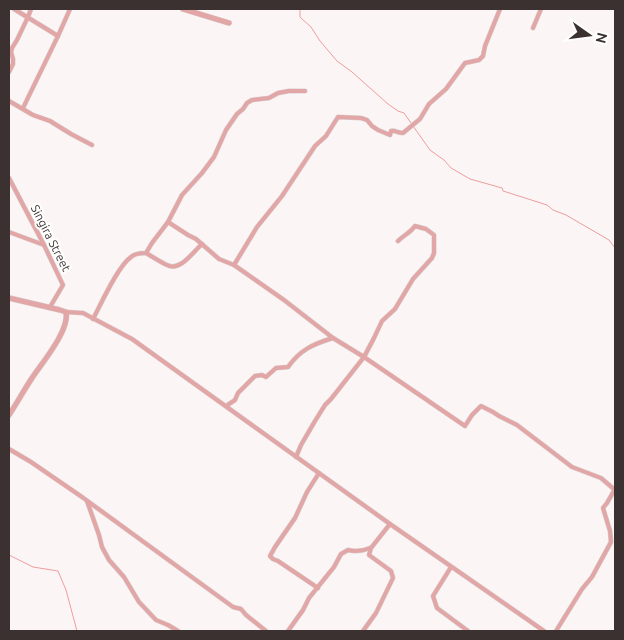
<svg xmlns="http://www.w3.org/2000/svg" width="624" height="640" font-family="Ubuntu,sans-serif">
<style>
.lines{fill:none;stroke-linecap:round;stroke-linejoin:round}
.stream{stroke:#f09c9d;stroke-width:1}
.minor-casing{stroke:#d9d2d2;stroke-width:5}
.tertiary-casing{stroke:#d9d2d2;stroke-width:6}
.minor{stroke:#e3a6a6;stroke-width:4}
.tertiary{stroke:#e3a6a6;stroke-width:5}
.labels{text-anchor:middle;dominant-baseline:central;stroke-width:4;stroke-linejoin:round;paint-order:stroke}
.street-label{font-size:12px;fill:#3c3131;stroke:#fff}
</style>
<rect width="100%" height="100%" fill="#fbf5f5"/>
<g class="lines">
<!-- stream -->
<g class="stream">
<polyline points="300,9 300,17 301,18 311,27 320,41 337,61 352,72 388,104 398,111 404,113 411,123"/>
<polyline points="413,126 430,150 444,160 451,168 470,179 502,188 503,191 547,205 553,210 566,215 609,240 615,248"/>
<polyline points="9,555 33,567 58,571 66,590 77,631"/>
</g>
<!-- minor casing -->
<g class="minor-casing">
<g id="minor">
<polyline points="14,9 58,36 70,9"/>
<polyline points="533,28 541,9"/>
<polyline points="9,72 13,64 13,59 11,52 12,48 17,40 28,17 31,9"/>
<polyline points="9,101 33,115 50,121 71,134 92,145"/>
<polyline points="23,108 58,36"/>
<polyline points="9,178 44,245 63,285 50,307"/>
<polyline points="168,222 188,235 196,239 219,259 234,265 284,300 333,338 364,357 465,426 472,415 481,406 493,412 499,416 517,425 572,467 601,478 615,490"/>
<polyline points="9,232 44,245"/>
<path d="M146,253C153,257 160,262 167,265C180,272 193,252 202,244"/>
<path d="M234,265L257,227L282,196L315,146L326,136L338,117L361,118L367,120L372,126L378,130L390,135L391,131C395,130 398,133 403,133L420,119L429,104L446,89L465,63L479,60L483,56L485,46L500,9"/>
<polyline points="66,312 83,313 132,339 390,524 544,631"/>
<path d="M93,319C101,304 118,266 131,257C135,253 141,253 146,253L152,243L168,222L182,195L202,173L214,157L226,130L237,114L243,109L247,103L252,100L269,98L278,93L289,91H305"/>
<path d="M226,406L235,400L238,393L255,376L262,375L266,377L276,368L288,367C300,350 313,344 333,338"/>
<polyline points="9,449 31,462 82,497 233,607 241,609 246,615 266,631"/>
<path d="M296,457L301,445L315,421L325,405L331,399L364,357L374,338L382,321L395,309L413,279L432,258L434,253V235L426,229L415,226C410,233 404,235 398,241"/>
<polyline points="87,501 99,535 102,547 109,560 124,577 139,602 156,620 168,625 178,631"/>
<polyline points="451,567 433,596 437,608 468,631"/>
<polyline points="318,588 278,561 273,559 270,556 275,547 295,518 307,492 319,473"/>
<path d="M288,631L303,610L309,598L334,567L341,554L348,550C356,552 363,551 370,548"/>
<polyline points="363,631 376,613 393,578 391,571 369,555 371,548 390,524"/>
<polyline points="556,631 582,589 592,577 611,542 610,531 603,508 607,503 615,489"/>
</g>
</g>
<!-- tertiary casing -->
<g class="tertiary-casing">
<g id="tertiary">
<polyline points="183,9 229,23"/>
<path d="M9,298L60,310L66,312C70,330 42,363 32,378C24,390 17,403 9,415"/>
</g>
</g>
<!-- minor -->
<use href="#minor" class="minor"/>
<!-- tertiary -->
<use href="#tertiary" class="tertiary"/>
</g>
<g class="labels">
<!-- street labels -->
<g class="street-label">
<text transform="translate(51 238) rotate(63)">Singira Street</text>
</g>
</g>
<!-- border -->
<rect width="624" height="640" fill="none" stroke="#3c3131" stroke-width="20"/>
<!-- north arrow -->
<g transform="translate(589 35) rotate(104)" stroke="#ffffff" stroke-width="4" paint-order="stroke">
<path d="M0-4L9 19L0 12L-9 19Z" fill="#3c3131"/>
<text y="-8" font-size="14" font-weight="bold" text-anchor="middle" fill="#3c3131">N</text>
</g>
</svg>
